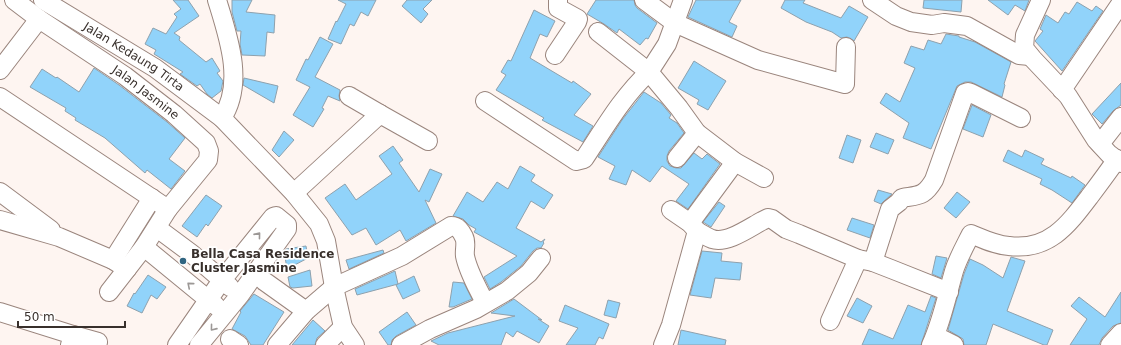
<svg xmlns="http://www.w3.org/2000/svg" width="1121" height="345" font-family="'DejaVu Sans',sans-serif">
<style>
.building{fill:#91d3fa;stroke:#8ea1ad}
.lines{fill:none;stroke-linecap:round;stroke-linejoin:round}
.minor-casing{stroke:#9a857d;stroke-width:20}
.minor{stroke:#fff;stroke-width:18}
.oneway{stroke:#9c9896}
.poi-dot{fill:#306480;stroke:#fff;stroke-width:1.5}
.labels{text-anchor:middle;dominant-baseline:central;stroke-width:3.5;stroke-linejoin:round;paint-order:stroke}
.street-label{font-size:12px;fill:#38302c;stroke:#fff}
.poi-label{font-size:12px;font-weight:bold;fill:#38302c;stroke:#fff;text-anchor:start}
</style>
<rect width="100%" height="100%" fill="#fef5f1"/>
<!-- building -->
<g class="building">
<polygon points="173,0 188,0 199,16 174,33 180,37 179,40 206,62 212,58 220,71 217,73 223,81 221,91 212,98 207,94 200,84 197,86 180,74 183,72 154,54 156,50 145,44 153,28 166,34 177,17 174,14 181,9"/>
<polygon points="232,0 252,0 246,12 275,15 274,33 267,32 265,56 242,55 240,44 241,31 237,31 232,12"/>
<polygon points="338,0 376,0 368,16 361,12 354,26 350,24 341,44 328,39 336,21 337,22 346,4"/>
<polygon points="407,0 432,0 423,9 428,14 421,23 402,6"/>
<polygon points="596,0 634,0 635,5 637,8 657,23 648,39 646,38 640,45 619,29 617,33 604,24 587,14"/>
<polygon points="696,0 741,0 729,22 737,26 732,37 688,17"/>
<polygon points="785,0 805,0 803,3 841,18 849,6 868,17 854,41 847,37 841,38 832,32 806,22 781,8"/>
<polygon points="924,0 962,0 961,12 923,8"/>
<polygon points="988,0 1029,0 1025,11 1015,5 1008,15"/>
<polygon points="1077,2 1092,11 1096,6 1103,11 1062,71 1035,41 1043,31 1040,29 1046,15 1058,23 1065,12 1069,14"/>
<polygon points="534,10 555,21 547,37 540,34 530,58 572,83 573,81 591,94 574,115 593,126 583,142 542,120 544,118 496,90 506,75 501,72 508,60 511,61"/>
<polygon points="946,34 959,36 959,37 975,42 1011,62 1004,84 1005,85 1002,97 971,82 965,82 957,86 931,149 903,138 909,123 880,103 886,93 900,102 915,68 904,63 911,46 924,50 928,40 941,44"/>
<polygon points="320,37 333,44 315,77 340,90 339,96 340,101 328,96 322,108 324,109 313,127 293,115 310,87 296,80 306,59 308,60"/>
<polygon points="694,61 726,81 708,110 697,104 699,100 678,88"/>
<polygon points="94,68 119,85 167,122 185,138 169,159 185,171 171,189 147,170 145,173 105,138 75,120 76,118 65,111 66,108 30,87 42,69 56,78 57,77 79,92"/>
<polygon points="244,78 278,86 274,103 243,85"/>
<polygon points="1121,83 1121,105 1113,111 1102,124 1092,114"/>
<polygon points="644,92 661,103 671,115 669,118 677,123 684,133 669,151 667,156 667,161 670,166 676,168 681,168 694,153 702,159 707,154 720,164 688,209 676,201 689,184 662,166 650,182 632,170 626,185 609,179 615,166 598,157 622,120"/>
<polygon points="972,105 991,115 983,137 963,129"/>
<polygon points="284,131 294,140 279,157 272,150"/>
<polygon points="876,133 894,140 888,154 870,147"/>
<polygon points="847,135 861,140 853,163 839,158"/>
<polygon points="393,146 403,160 399,163 419,192 430,169 442,174 429,202 425,200 436,223 406,241 400,230 376,245 366,228 352,235 325,198 345,184 356,200 392,174 379,156"/>
<polygon points="1008,150 1022,157 1025,150 1044,159 1041,164 1071,178 1072,176 1085,185 1072,203 1052,190 1040,184 1042,179 1003,161"/>
<polygon points="520,166 535,175 531,181 553,195 544,209 531,201 516,228 541,242 545,239 543,242 544,243 541,248 537,248 533,251 521,266 501,282 490,289 484,277 517,256 474,232 476,229 469,225 463,219 453,216 467,192 483,202 497,182 508,189"/>
<polygon points="878,190 892,194 881,204 874,201"/>
<polygon points="957,192 970,202 956,218 944,208"/>
<polygon points="206,195 222,206 208,226 206,224 197,237 182,226"/>
<polygon points="719,202 725,206 711,227 703,222"/>
<polygon points="852,218 874,225 870,238 847,230"/>
<polygon points="306,246 308,258 287,269 284,251 286,249"/>
<polygon points="383,250 384,253 349,269 346,260"/>
<polygon points="702,251 722,253 721,261 742,263 740,280 715,278 711,298 690,295"/>
<polygon points="936,256 947,258 941,278 932,274"/>
<polygon points="1011,257 1025,261 1007,311 1053,330 1047,345 1044,345 993,324 986,345 964,345 963,339 948,330 964,274 970,259 983,265 1003,278"/>
<polygon points="310,270 312,286 293,288 290,287 288,277"/>
<polygon points="395,271 398,284 357,295 355,289"/>
<polygon points="148,275 166,287 157,299 151,295 142,313 127,306 134,293 135,294"/>
<polygon points="414,276 420,291 403,299 396,285"/>
<polygon points="453,282 464,283 472,299 453,307 449,307"/>
<polygon points="1121,292 1121,323 1113,326 1102,338 1099,345 1070,345 1087,319 1071,306 1079,297 1105,317"/>
<polygon points="254,294 284,312 263,345 251,345 245,336 232,329 241,312 240,311"/>
<polygon points="931,296 936,298 921,345 862,345 869,329 893,339 908,305 925,312"/>
<polygon points="857,298 872,306 863,323 847,316"/>
<polygon points="514,299 542,320 538,319 549,326 539,343 517,331 513,337 506,332 501,345 439,345 431,341 448,333 515,316 491,313"/>
<polygon points="608,300 620,303 616,318 604,315"/>
<polygon points="565,305 609,324 603,339 599,337 595,345 566,345 578,328 559,321"/>
<polygon points="407,312 416,325 396,336 392,340 391,345 388,345 379,332"/>
<polygon points="313,320 325,331 317,338 315,345 292,345"/>
<polygon points="681,330 726,340 725,345 678,345"/>
</g>
<g class="lines">
<!-- minor casing -->
<g class="minor-casing">
<g id="minor">
<path id="s1" d="M14,0L39,19L125,76L174,114L206,143L209,151L208,160L168,209"/>
<path id="s2" d="M43,0L155,68L222,118"/>
<path d="M217,0C228,36 245,83 222,118L294,193L319,224L326,241L334,287L343,327L355,345"/>
<polyline points="644,0 675,23 758,60 845,84 846,47"/>
<polyline points="683,0 667,44 649,72 679,108 697,133 735,162 764,178"/>
<polyline points="872,0 896,16 911,22 932,25 944,23 967,26 1019,55 1030,56"/>
<polyline points="1041,0 1025,35 1024,48 1033,59 1068,96 1096,140 1109,154 1121,163"/>
<polyline points="555,55 577,22 578,19 558,8 558,0"/>
<polyline points="0,70 39,19"/>
<polyline points="1062,90 1121,3"/>
<polyline points="349,96 380,114"/>
<polyline points="0,97 168,209 144,247 109,292"/>
<path d="M485,101L576,161L584,159C604,129 622,97 649,72L598,32"/>
<polyline points="1100,144 1121,117"/>
<polyline points="677,158 697,133"/>
<polyline points="0,192 51,230"/>
<polyline points="294,193 380,114 428,141"/>
<polyline points="0,220 59,237 113,260 127,269"/>
<polyline points="690,223 735,162"/>
<polyline points="157,228 192,254 230,287"/>
<path d="M697,231C702,234 707,237 712,239C727,244 749,228 762,221L768,218L772,219L786,229L799,234L858,259L873,262L891,269L949,292"/>
<polyline points="144,247 216,306"/>
<polyline points="113,260 152,198"/>
<path d="M873,262L890,209L899,202L902,198C919,195 924,197 934,180L965,93L968,92L971,93L1021,118"/>
<polyline points="264,281 306,311"/>
<polyline points="0,312 73,335 70,345"/>
<polyline points="830,321 858,259"/>
<polyline points="73,335 98,342"/>
<polyline points="936,336 954,345"/>
<polyline points="230,339 239,345"/>
<polyline points="177,345 222,280 273,217 276,216 287,225 287,229 240,295 199,345"/>
<path d="M277,345L306,311L334,287L402,256L451,226C458,226 461,231 464,237C467,243 464,250 465,256C468,272 478,288 485,303"/>
<polyline points="325,345 343,327"/>
<polyline points="401,345 430,329 476,309 507,291 529,273 541,258"/>
<polyline points="663,345 671,325 697,231 690,223 671,210"/>
<path d="M931,345C942,321 947,295 954,271C958,258 965,246 971,234C983,239 995,245 1009,246C1049,251 1068,225 1090,196C1099,184 1108,172 1117,159"/>
<polyline points="1110,345 1121,333"/>
</g>
</g>
<!-- minor -->
<use href="#minor" class="minor"/>
</g>
<!-- one-way arrows -->
<defs><path id="oneway-chevron" d="M-2-3.5L2.5 0L-2 3.5" fill="none" stroke-width="1.6" stroke-linecap="round" stroke-linejoin="round"/></defs>
<g class="oneway">
<use href="#oneway-chevron" transform="translate(258 235) rotate(-51)"/>
<use href="#oneway-chevron" transform="translate(190 285) rotate(-140)"/>
<use href="#oneway-chevron" transform="translate(213 328) rotate(129)"/>
</g>
<!-- markers -->
<circle class="poi-dot" cx="183" cy="261" r="4"/>
<g class="labels">
<!-- street labels -->
<g class="street-label">
<text stroke="none"><textPath href="#s2" startOffset="107">Jalan Kedaung Tirta</textPath></text>
<text stroke="none"><textPath href="#s1" startOffset="161">Jalan Jasmine</textPath></text>
</g>
<!-- poi labels -->
<g class="poi-label">
<text x="191" y="254">Bella Casa Residence<tspan x="191" dy="14">Cluster Jasmine</tspan></text>
</g>
</g>
<!-- scale -->
<path d="M18 321v6h107v-6" fill="none" stroke="#38302c" stroke-width="2"/>
<text x="24" y="321" font-size="12" fill="#38302c" stroke="#ffffff" stroke-width="3" paint-order="stroke">50 m</text>
</svg>
